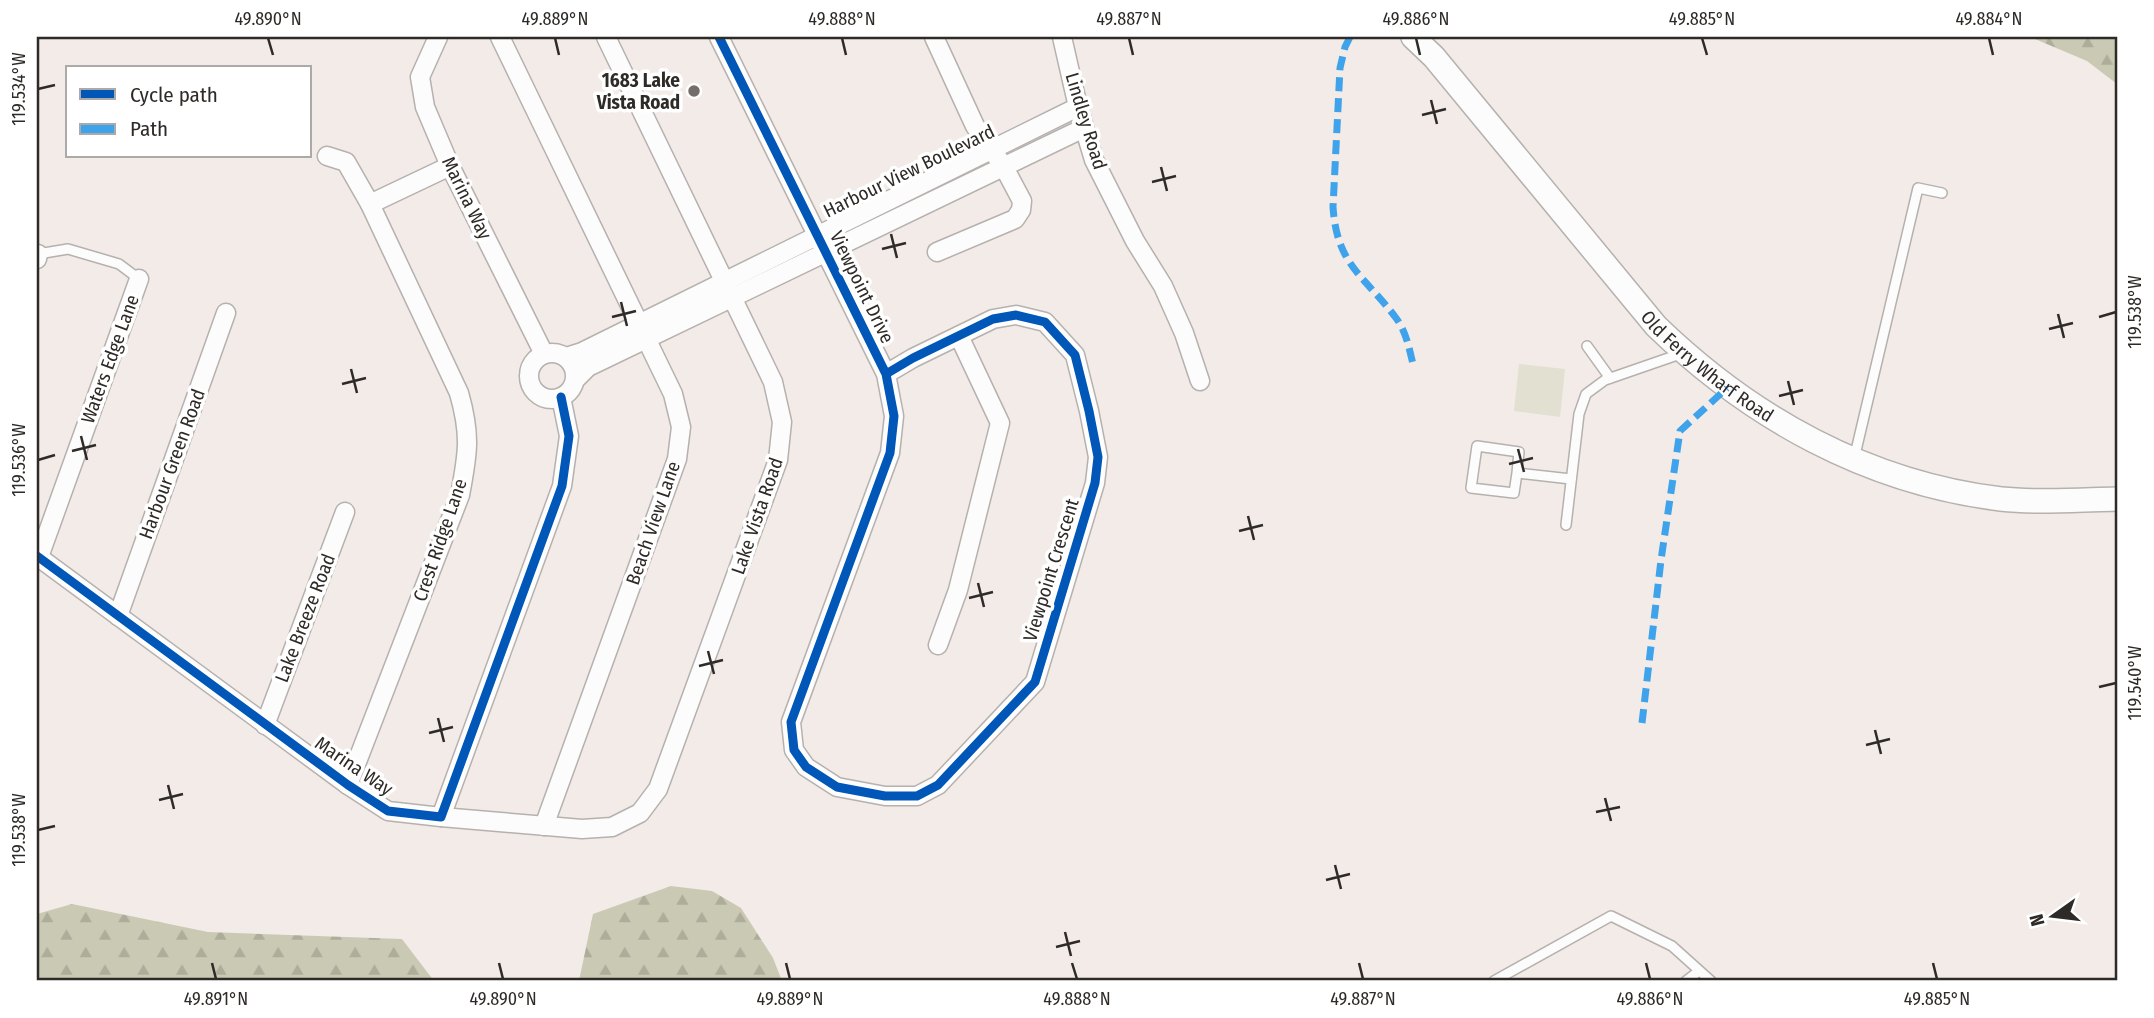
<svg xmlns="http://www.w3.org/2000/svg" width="2154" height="1018" font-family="'Fira Sans Condensed',sans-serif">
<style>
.forest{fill:url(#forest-firs)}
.pitch{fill:#e2e0d1}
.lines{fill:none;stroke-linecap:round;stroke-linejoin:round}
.service-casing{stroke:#b6b1ae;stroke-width:12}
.minor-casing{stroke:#b6b1ae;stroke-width:21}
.tertiary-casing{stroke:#b6b1ae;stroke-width:26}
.service{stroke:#fdfcfc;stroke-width:9}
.minor{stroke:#fdfcfc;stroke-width:18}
.tertiary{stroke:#fdfcfc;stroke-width:23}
.quiet{stroke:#3ea3eb;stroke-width:7;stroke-dasharray:14 7;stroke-linecap:butt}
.cycleway-casing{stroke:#fff;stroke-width:13}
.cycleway{stroke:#0057b8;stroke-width:9}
.ticks{fill:none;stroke:#2e2a27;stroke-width:2.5}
.poi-dot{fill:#736e6b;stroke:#fff;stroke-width:2.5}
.labels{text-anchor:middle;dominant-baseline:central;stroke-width:7;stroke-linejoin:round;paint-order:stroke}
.poi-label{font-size:19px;font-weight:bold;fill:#2e2a27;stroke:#fff;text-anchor:end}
.street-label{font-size:19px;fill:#2e2a27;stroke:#fff}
.neatline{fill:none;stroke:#2e2a27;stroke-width:2.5}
.ticks-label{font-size:18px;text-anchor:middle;fill:#2e2a27}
</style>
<defs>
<pattern id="forest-firs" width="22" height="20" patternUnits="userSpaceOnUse" patternTransform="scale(1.75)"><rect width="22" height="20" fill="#cac9b4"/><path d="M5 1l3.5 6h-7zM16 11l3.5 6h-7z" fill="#aead9b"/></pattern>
</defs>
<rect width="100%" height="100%" fill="#f2ebe8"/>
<!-- forest -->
<g class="forest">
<polygon points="2030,37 2117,37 2117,84 2087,61"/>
<polygon points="671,886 712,891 741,908 773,958 782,981 579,981 593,914"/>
<polygon points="72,904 208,932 402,939 434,981 37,981 37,914"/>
</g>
<!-- pitch -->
<polygon class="pitch" points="1519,364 1565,369 1560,417 1514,411"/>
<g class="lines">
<!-- service casing -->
<g class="service-casing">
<g id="service">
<polyline points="38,254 68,249 119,264 139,279"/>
<polyline points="1587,346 1610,378"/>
<polyline points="1854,459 1918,188 1942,193"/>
<polyline points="1517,473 1519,452 1477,446 1471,488 1514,493 1517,473 1571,479"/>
<polyline points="1566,525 1579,414 1586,394 1605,380 1683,353"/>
<polyline points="1494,981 1611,916 1672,946 1711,981"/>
<polyline points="1686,981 1699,971"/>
</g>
</g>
<!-- minor casing -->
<g class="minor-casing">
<g id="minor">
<polyline points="438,37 420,77 425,107 450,166 544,354"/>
<polyline points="500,37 673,394 681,427 677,459 544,826"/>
<polyline points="719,37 886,374 894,416 890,453 791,722 794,750 806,767 837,787 885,796 917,796 938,785 1035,682 1095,483 1098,457 1089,411 1075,355 1045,322 1016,315 993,319 913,358 886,374"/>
<polyline points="934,37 975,126 1004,167 1022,201 1021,210 1015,219 937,252"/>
<polyline points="1062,37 1078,107 1094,160 1135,241 1163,286 1184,333 1200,381"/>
<path d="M327,156L346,162L370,204L459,393C471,435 468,453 460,495L348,785"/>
<polyline points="370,204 450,166"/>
<polyline points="37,259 38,254"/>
<circle cx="552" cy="376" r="23"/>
<polyline points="566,357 582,352 1078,107"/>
<polyline points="576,379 588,367 1084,128"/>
<polyline points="37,556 348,785 388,811 441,817 562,486 569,436 561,397"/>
<polyline points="39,557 139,279"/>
<polyline points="118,616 226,313"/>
<polyline points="938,645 958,590 1000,423 959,336"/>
<polyline points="265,725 345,512"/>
<polyline points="441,817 582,829 612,827 640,813 658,789 778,460 782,422 773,382 606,37"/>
</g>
</g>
<!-- tertiary casing -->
<g class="tertiary-casing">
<g id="tertiary">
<path id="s1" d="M1413,37L1434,57L1656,326C1751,418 1868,483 2001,499C2039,503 2079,500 2117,499"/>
</g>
</g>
<!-- service -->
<use href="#service" class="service"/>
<!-- minor -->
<use href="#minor" class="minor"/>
<!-- tertiary -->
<use href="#tertiary" class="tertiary"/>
<!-- quiet -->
<g class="quiet">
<path d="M1350,37L1345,47L1340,68L1333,207C1337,266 1364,275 1396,318C1406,331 1409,348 1413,364"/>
<polyline points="1642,723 1661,560 1680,431 1727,388"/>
</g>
<!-- cycleway casing -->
<g class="cycleway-casing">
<g id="cycleway">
<polyline points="719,37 886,374 894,416 890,453 791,722 794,750 806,767 837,787 885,796 917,796 938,785 1035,682 1095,483 1098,457 1089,411 1075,355 1045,322 1016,315 993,319 913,358 886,374"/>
<polyline points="37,556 348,785 388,811 441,817 562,486 569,436 561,397"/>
</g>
</g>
<!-- cycleway -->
<use href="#cycleway" class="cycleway"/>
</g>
<!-- ticks -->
<path class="ticks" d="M268,38L273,55M555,38L559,55M842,38L846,55M1129,38L1133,55M1416,38L1420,55M1702,38L1707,55M1989,38L1993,55M38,89L55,85M1431,100L1437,124M1422,115L1446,109M1161,167L1167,191M1152,182L1176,176M891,234L897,258M882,249L906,243M621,302L627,326M2058,314L2064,338M612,317L636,311M2099,317L2116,312M2049,329L2073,323M351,369L357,393M1788,381L1794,405M342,384L366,378M1779,396L1803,390M81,436L87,460M1518,449L1524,472M72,451L96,445M38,460L55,455M1509,464L1533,458M1248,516L1254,540M1239,531L1263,525M978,583L984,607M969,598L993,592M708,651L714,674M699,666L723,660M2099,687L2116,683M438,718L444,742M1875,730L1881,754M429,733L453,727M1866,745L1890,739M168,785L174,809M1605,798L1611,821M159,800L183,794M1596,812L1620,807M38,830L55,826M1335,865L1341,889M1326,880L1350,874M1065,932L1071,956M1056,947L1080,941M212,963L216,979M499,963L503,979M786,963L790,979M1072,963L1077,979M1359,963L1363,979M1646,963L1650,979M1933,963L1937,979"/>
<!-- markers -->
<circle class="poi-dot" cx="694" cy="91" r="7"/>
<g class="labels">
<!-- poi labels -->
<g class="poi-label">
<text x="680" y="80">1683 Lake<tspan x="680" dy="22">Vista Road</tspan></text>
</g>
<!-- street labels -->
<g class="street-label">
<text transform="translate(1086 121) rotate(73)">Lindley Road</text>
<text transform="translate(909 171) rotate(-26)">Harbour View Boulevard</text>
<text transform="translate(467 198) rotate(64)">Marina Way</text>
<text transform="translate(862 287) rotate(64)">Viewpoint Drive</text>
<text transform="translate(110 359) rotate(-70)">Waters Edge Lane</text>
<text stroke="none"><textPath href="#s1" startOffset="443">Old Ferry Wharf Road</textPath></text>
<text transform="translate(172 464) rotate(-70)">Harbour Green Road</text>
<text transform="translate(757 516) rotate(-71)">Lake Vista Road</text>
<text transform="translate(653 523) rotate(-71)">Beach View Lane</text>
<text transform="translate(440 540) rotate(-71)">Crest Ridge Lane</text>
<text transform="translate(1051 570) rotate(-73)">Viewpoint Crescent</text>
<text transform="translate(305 618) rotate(-69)">Lake Breeze Road</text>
<text transform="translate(354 766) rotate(34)">Marina Way</text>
</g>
</g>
<!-- border -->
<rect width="2154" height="1018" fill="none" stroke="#ffffff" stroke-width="77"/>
<!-- legend -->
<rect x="66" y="66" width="245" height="91" fill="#ffffff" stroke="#abaaa9" stroke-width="2"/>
<rect x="80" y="89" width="35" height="10" fill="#0057b8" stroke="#abaaa9" stroke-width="2"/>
<text x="130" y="102" font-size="21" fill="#2e2a27">Cycle path</text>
<rect x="80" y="124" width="35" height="10" fill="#3ea3eb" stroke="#abaaa9" stroke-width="2"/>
<text x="130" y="136" font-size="21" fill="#2e2a27">Path</text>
<!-- north arrow -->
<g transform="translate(2053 916) rotate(256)" stroke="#ffffff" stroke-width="5" paint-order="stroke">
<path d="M0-5L12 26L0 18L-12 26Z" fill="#2e2a27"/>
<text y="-10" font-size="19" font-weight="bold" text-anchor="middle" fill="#2e2a27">N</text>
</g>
<rect x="38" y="38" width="2078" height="941" class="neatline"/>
<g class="ticks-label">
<text x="268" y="25">49.890°N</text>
<text x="555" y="25">49.889°N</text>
<text x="842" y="25">49.888°N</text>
<text x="1129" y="25">49.887°N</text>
<text x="1416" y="25">49.886°N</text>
<text x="1702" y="25">49.885°N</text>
<text x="1989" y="25">49.884°N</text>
<text transform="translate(19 89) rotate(-90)" y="6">119.534°W</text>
<text transform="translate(2135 312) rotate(-90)" y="6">119.538°W</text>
<text transform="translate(19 460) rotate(-90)" y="6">119.536°W</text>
<text transform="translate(2135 683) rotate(-90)" y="6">119.540°W</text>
<text transform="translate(19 830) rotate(-90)" y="6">119.538°W</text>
<text x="216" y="1005">49.891°N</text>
<text x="503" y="1005">49.890°N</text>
<text x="790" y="1005">49.889°N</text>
<text x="1077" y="1005">49.888°N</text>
<text x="1363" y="1005">49.887°N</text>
<text x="1650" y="1005">49.886°N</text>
<text x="1937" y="1005">49.885°N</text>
</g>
</svg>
